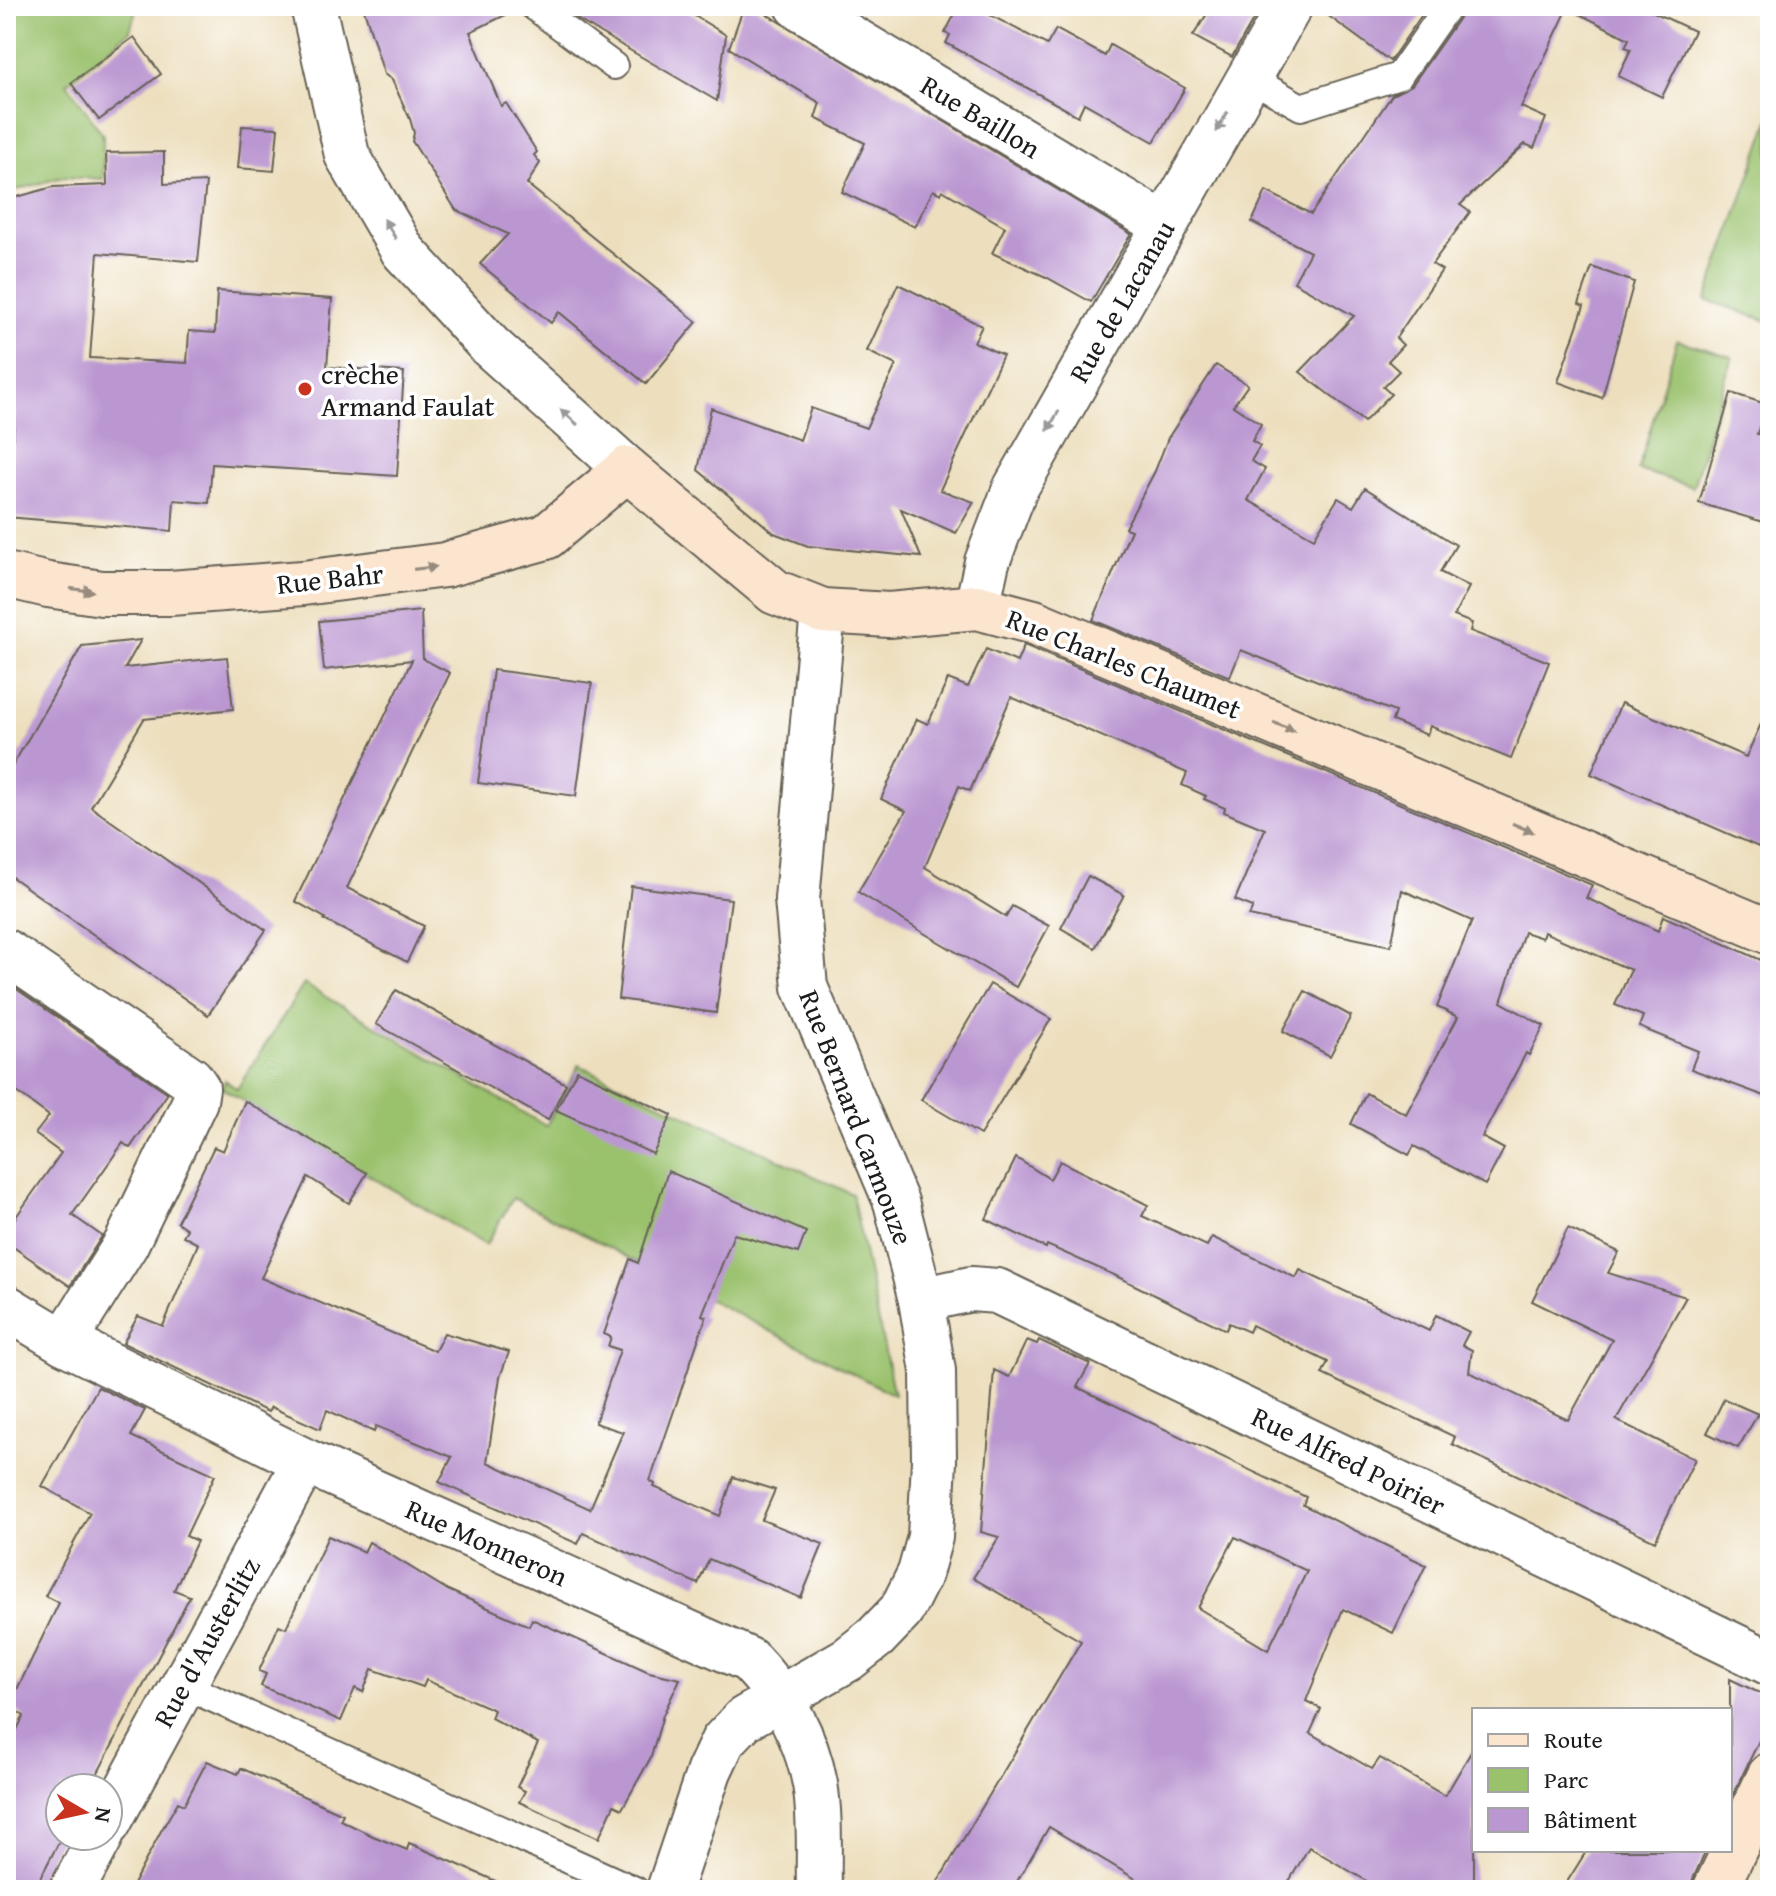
<svg xmlns="http://www.w3.org/2000/svg" width="1776" height="1896" font-family="'Gentium Book Plus',serif">
<style>
.green{fill:#9ac16c;stroke:#5b6e44;stroke-width:2}
.building{fill:#bb97d1;fill-rule:evenodd}
.lines{fill:none;stroke-linecap:round;stroke-linejoin:round}
.lane-casing{stroke:#656055;stroke-width:30}
.street-casing{stroke:#656055;stroke-width:48}
.secondary-casing{stroke:#656055;stroke-width:48}
.lane{stroke:#fff;stroke-width:26}
.street{stroke:#fff;stroke-width:44}
.secondary{stroke:#fbe5cf;stroke-width:44}
.oneway{fill:#999}
.oneway2{fill:#978b7e}
.poi-dot{fill:#c8321e;stroke:#fff;stroke-width:3}
.labels{text-anchor:middle;dominant-baseline:central;stroke-width:7;stroke-linejoin:round;paint-order:stroke}
.street-label{font-size:28px;fill:#1c1c1c;stroke:#fff}
.poi-label{font-size:28px;fill:#1c1c1c;stroke:#fff;text-anchor:start}
</style>
<rect width="100%" height="100%" fill="#fff"/>
<filter id="ink" filterUnits="userSpaceOnUse"><feTurbulence type="fractalNoise" baseFrequency=".0125" numOctaves="2"/><feDisplacementMap in="SourceGraphic" scale="16" xChannelSelector="R" yChannelSelector="G"/><feConvolveMatrix kernelMatrix="1 2 1 2 8 2 1 2 1" color-interpolation-filters="sRGB"/></filter>
<filter id="wash" filterUnits="userSpaceOnUse"><feTurbulence type="fractalNoise" baseFrequency=".006" numOctaves="4" result="noise"/><feDisplacementMap in="SourceGraphic" scale="32" xChannelSelector="R" yChannelSelector="G"/><feGaussianBlur stdDeviation="1.8" result="paint"/><feColorMatrix in="noise" values="0 0 0 0 0 0 0 0 0 0 0 0 0 0 0 0 0 1.4 0 .05"/><feComposite in="paint" operator="in"/></filter>
<g filter="url(#wash)">
<rect width="100%" height="100%" fill="#eddfbe"/>
<!-- green -->
<g class="green">
<polygon points="6,6 137,6 130,31 67,83 103,135 103,179 63,177 6,193"/>
<polygon points="1770,118 1770,314 1767,321 1706,300"/>
<polygon points="1677,340 1732,357 1693,487 1638,470"/>
<polygon points="304,984 546,1126 579,1065 852,1194 894,1395 513,1198 486,1245 222,1088 225,1080 237,1089"/>
</g>
<g id="blocks">
<!-- building -->
<g class="building">
<polygon points="363,6 517,6 518,9 470,32 501,106 506,103 537,152 534,155 540,163 527,184 697,322 646,384 559,312 551,323 480,264 508,234 456,210 412,141 414,133 410,119 392,80 384,74"/>
<polygon points="560,6 678,6 726,35 717,101 580,21"/>
<polygon points="744,6 753,6 1131,234 1091,302 1046,277 992,253 1005,227 942,190 941,194 933,190 915,227 842,192 865,143 815,118 820,103 729,48"/>
<polygon points="959,6 973,6 1047,45 1056,29 1105,56 1110,45 1185,88 1154,142 1084,103 1078,116 946,43 950,35 945,33"/>
<polygon points="1212,6 1261,6 1232,57 1193,36"/>
<polygon points="1315,6 1428,6 1390,61"/>
<polygon points="1464,6 1641,6 1694,31 1662,97 1618,76 1631,49 1625,47 1629,39 1568,8 1521,107 1546,118 1534,148 1525,144 1460,205 1470,212 1432,264 1442,270 1396,338 1403,345 1388,361 1399,371 1383,387 1391,394 1364,422 1300,372 1354,316 1294,282 1310,252 1252,222 1266,191 1311,214 1392,95 1412,85 1461,15"/>
<polygon points="134,37 161,74 99,120 71,83"/>
<polygon points="242,126 278,128 274,171 238,168"/>
<polygon points="164,152 164,184 206,182 198,262 98,253 90,358 187,363 189,331 215,333 217,291 332,299 327,367 404,372 397,476 212,464 209,503 174,500 172,531 7,517 15,409 6,408 6,200 53,187 107,185 106,153"/>
<polygon points="1592,267 1634,282 1602,398 1558,382 1584,306 1579,304"/>
<polygon points="898,284 982,326 974,342 1003,355 940,490 974,502 956,533 901,509 921,557 808,546 774,533 698,470 711,408 800,440 811,408 866,428 896,365 867,351"/>
<polygon points="1216,365 1248,385 1233,406 1261,424 1252,441 1260,446 1251,461 1265,469 1248,500 1314,538 1338,498 1353,507 1365,488 1456,545 1440,572 1469,587 1454,616 1472,623 1470,631 1549,662 1511,759 1430,726 1427,735 1392,721 1395,712 1241,650 1230,677 1093,620 1131,530 1125,528 1155,471 1168,438"/>
<polygon points="1731,393 1766,404 1757,434 1770,436 1770,524 1699,503"/>
<polygon points="421,611 423,659 450,673 347,888 424,926 407,962 324,920 325,918 295,901 412,660 324,670 319,621"/>
<polygon points="141,640 125,668 227,657 233,709 144,719 91,807 266,930 208,1015 6,873 6,777 82,646"/>
<polygon points="1024,645 1592,885 1586,898 1658,931 1663,916 1770,964 1770,1098 1691,1069 1698,1051 1639,1027 1643,1016 1615,1005 1631,970 1544,932 1542,938 1524,932 1501,1002 1544,1026 1529,1055 1526,1053 1482,1137 1504,1149 1485,1185 1414,1146 1409,1155 1351,1124 1366,1093 1406,1114 1458,1017 1437,1007 1472,921 1402,890 1391,946 1249,916 1253,907 1235,900 1265,829 1224,812 1225,808 1204,799 1206,796 1182,785 1187,773 1011,697 970,791 959,786 925,867 1006,917 1012,906 1049,926 1016,987 922,932 858,892 906,811 881,799 917,719 928,724 948,679 968,687 986,649 1017,662"/>
<polygon points="493,670 592,683 576,796 478,783"/>
<polygon points="1621,703 1746,757 1770,704 1770,852 1591,774"/>
<polygon points="1088,876 1124,895 1095,948 1061,928"/>
<polygon points="631,886 731,899 716,1013 618,999"/>
<polygon points="6,982 168,1093 130,1148 123,1143 72,1215 102,1236 70,1286 6,1242 6,1231 61,1153 35,1134 49,1116 6,1084"/>
<polygon points="990,984 1051,1019 980,1135 921,1100"/>
<polygon points="396,990 566,1084 548,1120 376,1024"/>
<polygon points="1305,991 1351,1016 1330,1056 1283,1031"/>
<polygon points="577,1070 672,1115 653,1154 556,1110"/>
<polygon points="245,1101 367,1173 349,1203 308,1177 261,1278 435,1351 444,1333 509,1352 500,1377 487,1462 590,1509 623,1432 595,1423 620,1350 608,1346 611,1337 604,1334 630,1259 638,1263 668,1171 806,1232 798,1253 734,1234 702,1315 706,1317 650,1481 655,1484 654,1487 720,1516 733,1477 775,1490 762,1520 823,1544 801,1598 709,1559 698,1584 583,1533 578,1544 439,1482 452,1457 376,1426 374,1432 327,1410 320,1429 271,1407 268,1412 123,1343 138,1316 163,1326 198,1244 183,1236 187,1229 177,1222 214,1147 223,1151"/>
<polygon points="1016,1158 1050,1179 1060,1161 1148,1205 1142,1216 1207,1246 1212,1237 1296,1278 1300,1270 1429,1331 1436,1315 1469,1332 1462,1345 1472,1350 1469,1372 1568,1420 1612,1340 1532,1301 1568,1228 1619,1252 1608,1273 1686,1297 1616,1420 1695,1459 1655,1541 1452,1444 1455,1437 1322,1374 1328,1362 1252,1325 1249,1332 1229,1323 1226,1330 1114,1275 1047,1245 1046,1248 986,1219"/>
<path d="M1027,1340L1037,1344L1039,1340L1090,1364L1077,1387L1306,1497L1303,1505L1426,1565L1393,1633L1343,1609L1306,1701L1321,1709L1310,1733L1372,1769L1380,1758L1445,1796L1474,1747V1890H1382L1309,1847L1284,1890H1154L1049,1827L1012,1890H933L1081,1641L973,1578L999,1537L981,1532L994,1370L1009,1377ZM1235,1537L1307,1571L1268,1650L1198,1608Z"/>
<polygon points="98,1387 145,1410 131,1436 215,1475 186,1536 197,1541 174,1590 190,1596 90,1788 60,1788 60,1836 62,1836 34,1890 6,1890 6,1750 24,1716 9,1706 59,1603 45,1596 90,1513 42,1486"/>
<polygon points="1724,1399 1758,1414 1738,1448 1707,1433"/>
<polygon points="328,1536 364,1552 369,1542 448,1590 497,1612 529,1626 532,1619 649,1672 680,1679 663,1715 651,1757 622,1809 614,1805 599,1838 519,1802 525,1791 517,1787 538,1743 491,1718 494,1710 426,1680 423,1687 372,1669 363,1692 355,1688 341,1721 261,1686 266,1674 259,1671 279,1625 286,1628"/>
<polygon points="1730,1679 1770,1698 1770,1718 1730,1801"/>
<polygon points="207,1761 238,1774 241,1768 343,1814 340,1820 373,1836 407,1850 409,1843 516,1890 130,1890 161,1831 178,1802 184,1805"/>
<polygon points="1587,1850 1706,1850 1688,1890 1562,1890"/>
</g>
</g>
</g>
<g filter="url(#ink)">
<use href="#blocks" fill-opacity="0" stroke="#656055" stroke-width="2"/>
<g class="lines">
<!-- lane casing -->
<g class="lane-casing">
<g id="lane">
<polyline points="533,6 614,66"/>
<polyline points="1248,77 1301,107 1399,76 1448,6"/>
<polyline points="183,1685 635,1890"/>
</g>
</g>
<!-- street casing -->
<g class="street-casing">
<g id="street">
<polyline points="313,6 347,155 403,251 490,346 627,469"/>
<polyline points="798,6 1164,225"/>
<polyline points="977,607 987,562 1015,489 1290,6"/>
<polyline points="6,952 191,1079 197,1088 195,1101 126,1244 64,1342"/>
<polyline points="921,1300 971,1289 997,1291 1770,1663"/>
<path d="M6,1307L64,1342L305,1461L749,1660C782,1694 806,1736 815,1784C821,1818 818,1856 819,1890"/>
<polyline points="108,1824 305,1461"/>
<polyline points="72,1890 101,1836"/>
<polyline points="669,1890 709,1771 723,1741 744,1719 848,1659 876,1637 901,1611 920,1573 930,1537 934,1461 933,1371 921,1300 896,1202 805,987 797,899 823,611"/>
</g>
</g>
<!-- secondary casing -->
<g class="secondary-casing">
<g id="secondary">
<polyline points="6,575 48,585 102,593 170,593 303,583 445,565 546,537 627,469 775,592 823,611 889,615 977,607 1034,622 1770,932"/>
<polyline points="1715,1890 1770,1775"/>
</g>
</g>
<!-- lane -->
<use href="#lane" class="lane"/>
<!-- street -->
<use href="#street" class="street"/>
<!-- secondary -->
<use href="#secondary" class="secondary"/>
</g>
<!-- one-way arrows -->
<defs><path id="oneway-solid" d="M-6-.8H1V-3.2L6.5 0L1 3.2V.8H-6Z" transform="scale(2)"/></defs>
<g class="oneway">
<use href="#oneway-solid" transform="translate(1222 122) rotate(119)"/>
<use href="#oneway-solid" transform="translate(390 229) rotate(-120)"/>
<use href="#oneway-solid" transform="translate(569 417) rotate(-138)"/>
<use href="#oneway-solid" transform="translate(1053 421) rotate(120)"/>
</g>
<g class="oneway2">
<use href="#oneway-solid" transform="translate(425 568) rotate(-7)"/>
<use href="#oneway-solid" transform="translate(82 590) rotate(8)"/>
<use href="#oneway-solid" transform="translate(1284 727) rotate(23)"/>
<use href="#oneway-solid" transform="translate(1523 828) rotate(23)"/>
</g>
</g>
<!-- markers -->
<circle class="poi-dot" cx="305" cy="389" r="8"/>
<g class="labels">
<!-- street labels -->
<g class="street-label">
<text transform="translate(981 116) rotate(31)">Rue Baillon</text>
<text transform="translate(1121 301) rotate(-60)">Rue de Lacanau</text>
<text transform="translate(330 578) rotate(-6)">Rue Bahr</text>
<text transform="translate(1124 663) rotate(22)">Rue Charles Chaumet</text>
<text transform="translate(857 1117) rotate(69)">Rue Bernard Carmouze</text>
<text transform="translate(1349 1460) rotate(26)">Rue Alfred Poirier</text>
<text transform="translate(487 1542) rotate(24)">Rue Monneron</text>
<text transform="translate(206 1642) rotate(-61)">Rue d'Austerlitz</text>
</g>
<!-- poi labels -->
<g class="poi-label">
<text x="321" y="373">crèche<tspan x="321" dy="32">Armand Faulat</tspan></text>
</g>
</g>
<!-- margin -->
<rect width="1776" height="1896" fill="none" stroke="#fff" stroke-width="32"/>
<!-- legend -->
<rect x="1472" y="1708" width="260" height="144" fill="#ffffff" stroke="#a4a4a4" stroke-width="2"/>
<rect x="1488" y="1734" width="40" height="12" fill="#fbe5cf" stroke="#a4a4a4" stroke-width="2"/>
<text x="1544" y="1748" font-size="24" fill="#1c1c1c">Route</text>
<rect x="1488" y="1768" width="40" height="24" fill="#9ac16c" stroke="#a4a4a4" stroke-width="2"/>
<text x="1544" y="1788" font-size="24" fill="#1c1c1c">Parc</text>
<rect x="1488" y="1808" width="40" height="24" fill="#bb97d1" stroke="#a4a4a4" stroke-width="2"/>
<text x="1544" y="1828" font-size="24" fill="#1c1c1c">Bâtiment</text>
<!-- north arrow -->
<g transform="translate(84 1812) rotate(99)"><circle r="38" fill="#ffffff" stroke="#a4a4a4" stroke-width="2"/>
<path d="M0-6L14 30L0 20L-14 30Z" fill="#c8321e"/>
<text y="-12" font-size="22" font-weight="bold" text-anchor="middle" fill="#1c1c1c">N</text>
</g>
</svg>
